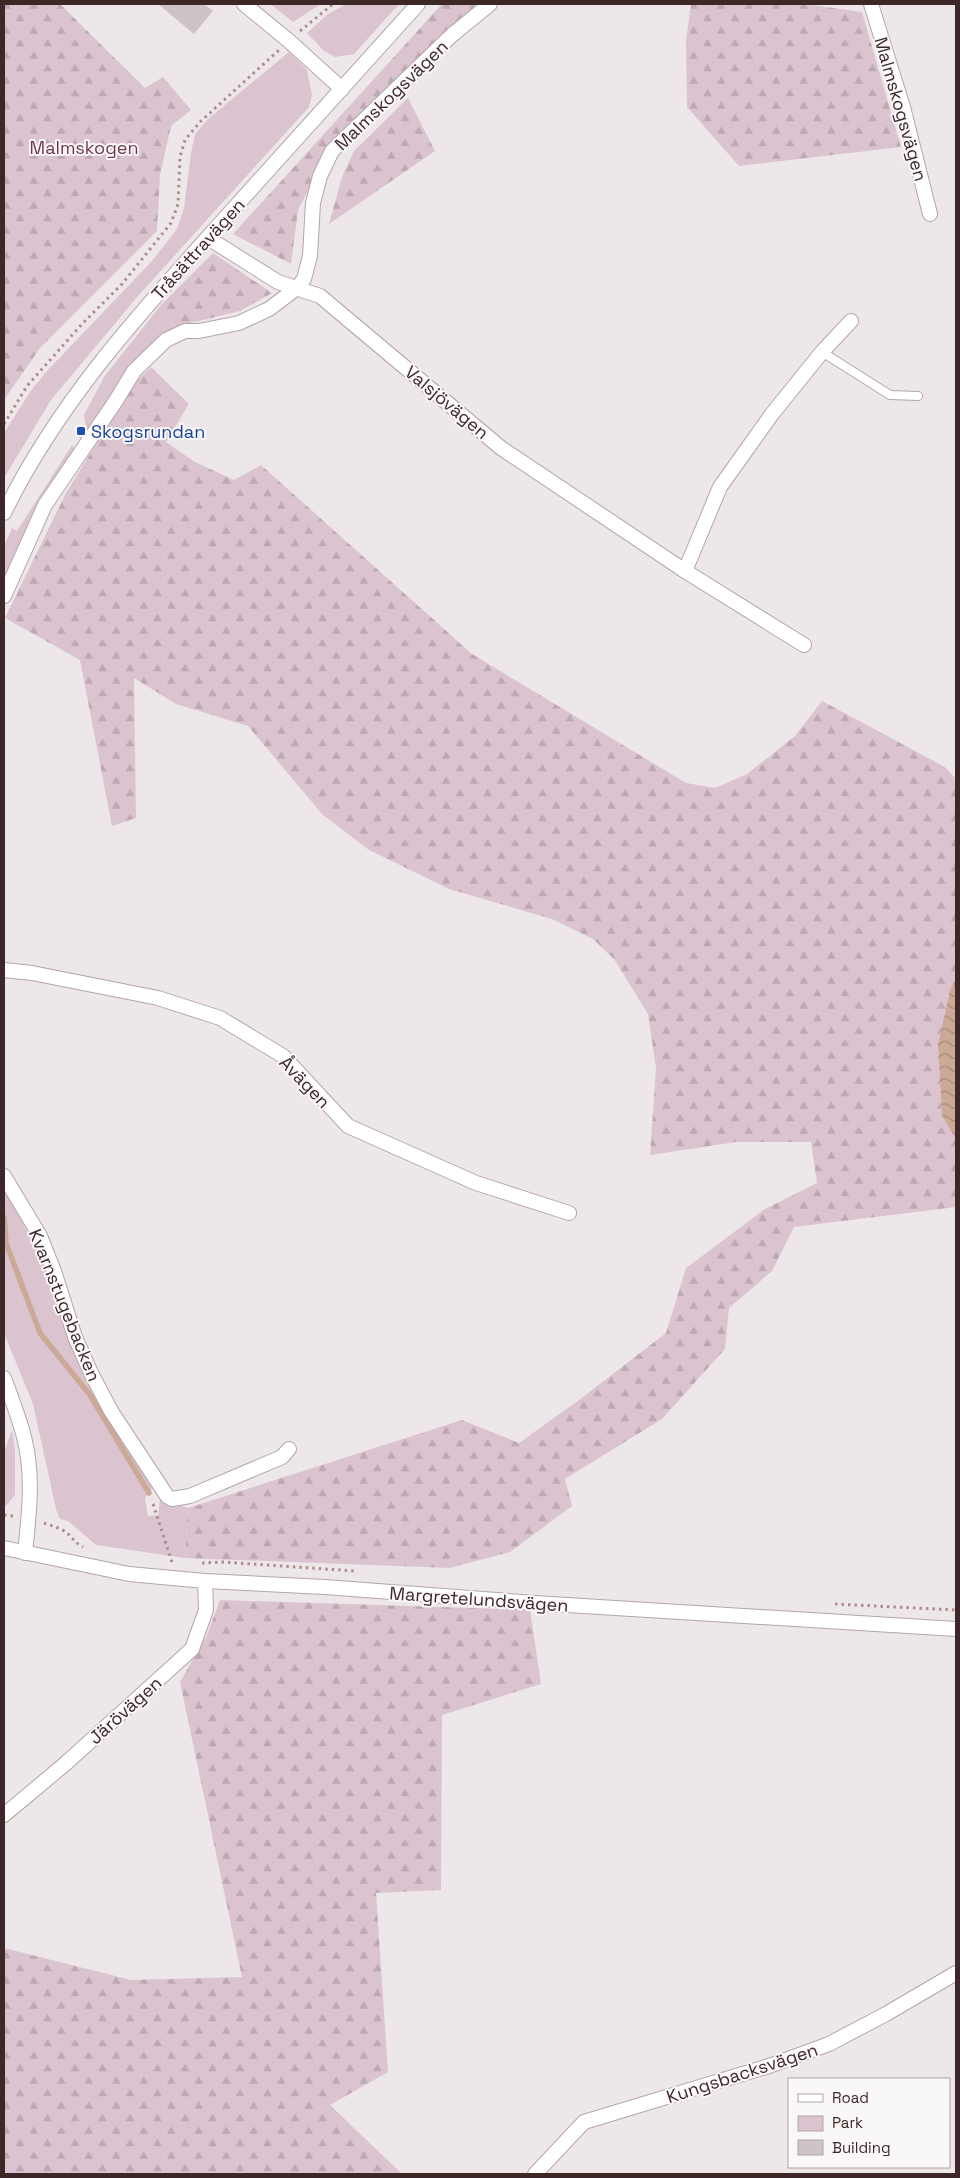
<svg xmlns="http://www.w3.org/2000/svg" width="960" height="2178" font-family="'Space Grotesk',sans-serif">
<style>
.green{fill:#dcc3d0}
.forest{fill:url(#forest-firs)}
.water{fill:url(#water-waves)}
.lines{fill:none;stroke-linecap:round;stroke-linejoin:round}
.stream{stroke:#cca996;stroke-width:5.5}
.building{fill:#cec3c6}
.service-casing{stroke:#b2a6a8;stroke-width:10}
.minor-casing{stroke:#b2a6a8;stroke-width:16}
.tertiary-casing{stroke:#b2a6a8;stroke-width:16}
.path{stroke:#ae8b8f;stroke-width:3;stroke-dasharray:2.5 4;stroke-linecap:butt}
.service{stroke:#fff;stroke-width:8}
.minor{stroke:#fff;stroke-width:14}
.tertiary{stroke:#fff;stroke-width:14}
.transit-dot{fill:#1a4fb4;stroke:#faf7f8;stroke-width:2}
.labels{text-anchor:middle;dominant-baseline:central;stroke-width:4;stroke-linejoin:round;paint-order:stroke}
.street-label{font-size:18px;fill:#3e2729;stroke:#faf7f8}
.park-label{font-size:18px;fill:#71364f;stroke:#faf7f8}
.transit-label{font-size:18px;fill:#164399;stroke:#faf7f8;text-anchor:start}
</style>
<defs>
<pattern id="forest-firs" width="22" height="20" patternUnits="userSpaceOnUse" patternTransform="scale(1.25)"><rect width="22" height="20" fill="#dcc3d0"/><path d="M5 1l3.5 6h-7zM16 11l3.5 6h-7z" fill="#bea8b3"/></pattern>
<pattern id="water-waves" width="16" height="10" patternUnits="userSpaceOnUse" patternTransform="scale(1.25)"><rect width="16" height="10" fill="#cca996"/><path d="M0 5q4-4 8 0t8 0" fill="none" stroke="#a78a7a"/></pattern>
</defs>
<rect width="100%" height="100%" fill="#eee7e9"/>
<!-- green -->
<g class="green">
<polygon points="270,4 321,4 293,22"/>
<polygon points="346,4 399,4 354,54 335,57 324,51 307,33 328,14"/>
<polygon points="289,52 307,70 312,95 309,107 138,296 51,400 4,478 4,433 30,392 45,373 152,261 177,229 184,208 191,153 195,134 208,119"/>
<polygon points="161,305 174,327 150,347 83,438 79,438 86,426 84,415 104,377"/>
<polygon points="72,445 75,450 4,582 4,546 12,528 17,531"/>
<polygon points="4,1185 47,1272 96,1393 153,1487 145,1498 148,1516 158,1515 160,1499 188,1508 185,1558 96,1545 68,1521 60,1519 56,1509 33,1404 4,1333"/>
<polygon points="12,1430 15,1450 15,1495 6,1506 4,1506 4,1452"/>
</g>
<!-- forest -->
<g class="forest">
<polygon points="4,4 60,4 145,88 163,77 191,110 171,126 160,175 157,231 40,348 4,400"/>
<polygon points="442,4 474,4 474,7 330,149 298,210 291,264 233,234"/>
<polygon points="691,4 805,4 862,12 901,147 739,166 687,107 686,41"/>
<polygon points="408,98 435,151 329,224 342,177 354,151"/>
<polygon points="213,253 272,293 240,311 174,327 161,305"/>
<polygon points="151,367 189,404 166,442 195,462 234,480 261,465 472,654 686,783 715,788 747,774 795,736 822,701 945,767 956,779 956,978 950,990 938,1044 942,1116 956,1139 956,1207 794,1227 772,1271 729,1308 725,1349 662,1419 565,1479 572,1506 510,1552 450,1568 185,1558 188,1508 462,1420 519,1443 579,1400 666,1333 686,1268 765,1209 817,1183 811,1142 736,1142 650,1155 656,1068 648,1014 614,959 593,939 552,919 449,889 369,850 322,814 248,726 176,704 134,678 136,818 112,826 80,660 5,618 66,493 133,384"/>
<polygon points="220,1600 530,1610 541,1684 442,1715 441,1890 376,1893 388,2072 330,2105 402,2174 4,2174 4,1948 131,1980 242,1977 180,1682 207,1635"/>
</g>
<!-- water -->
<polygon class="water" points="956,978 956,1139 942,1116 938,1044 950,990"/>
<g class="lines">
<!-- stream -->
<polyline class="stream" points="4,1217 6,1243 40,1333 90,1395 149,1493"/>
</g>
<!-- building -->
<polygon class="building" points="158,4 204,4 213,11 194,34"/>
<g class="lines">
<!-- service casing -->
<g class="service-casing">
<polyline id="service" points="822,352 890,395 918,396"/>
</g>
<!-- minor casing -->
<g class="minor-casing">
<g id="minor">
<polyline points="244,4 289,41 342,89"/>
<polyline points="871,4 903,107 930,214"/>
<polyline points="208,238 278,282 320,296 501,448 685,571 804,645"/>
<path d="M4,513C57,404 138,315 218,226C285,152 352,78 418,4"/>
<polyline points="685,571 720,487 772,414 822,352 851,321"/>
<polyline points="4,596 45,505 115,402 134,371 166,340 185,331 199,331 239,323 269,309 297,288 304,279 310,256 313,203 320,176 332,151 452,35 490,4"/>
<polyline points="4,970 32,973 158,998 220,1018 283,1056 348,1126 476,1183 569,1213"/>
<polyline points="4,1176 40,1236 54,1271 75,1337 91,1373 111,1411 167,1496 172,1499 190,1496 282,1457 289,1449"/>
<path d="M4,1378C11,1397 19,1417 24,1437C34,1475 29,1515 25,1553"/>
<polyline points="4,1815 65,1764 192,1649 206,1610 205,1581"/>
<polyline points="535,2174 584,2122 769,2066 829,2044 886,2014 956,1973"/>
</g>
</g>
<!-- tertiary casing -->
<g class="tertiary-casing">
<polyline id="tertiary" points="4,1548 129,1574 205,1581 325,1587 535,1603 956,1629"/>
</g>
<!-- path -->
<g class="path">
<polyline points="300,31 333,4"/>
<polyline points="4,424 27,386 82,324 122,284 171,223 178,204 180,157 185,140 200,122 279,50"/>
<polyline points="153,1504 172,1562"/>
<polyline points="4,1515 14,1516"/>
<path d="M44,1523C52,1526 61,1528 67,1533C73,1538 75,1543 83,1547"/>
<polyline points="202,1563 223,1562 355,1571"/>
<polyline points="835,1604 956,1610"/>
</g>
<!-- service -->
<use href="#service" class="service"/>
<!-- minor -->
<use href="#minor" class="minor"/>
<!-- tertiary -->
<use href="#tertiary" class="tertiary"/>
</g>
<!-- markers -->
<rect class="transit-dot" x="76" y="426" width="10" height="10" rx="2.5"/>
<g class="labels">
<!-- street labels -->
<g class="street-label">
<text transform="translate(391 95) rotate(-44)">Malmskogsvägen</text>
<text transform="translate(901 109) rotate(74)">Malmskogsvägen</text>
<text transform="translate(198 249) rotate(-48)">Tråsättravägen</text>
<text transform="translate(447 402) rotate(40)">Valsjövägen</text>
<text transform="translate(305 1082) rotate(46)">Åvägen</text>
<text transform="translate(65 1305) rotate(68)">Kvarnstugebacken</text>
<text transform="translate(479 1599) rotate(4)">Margretelundsvägen</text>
<text transform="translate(125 1710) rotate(-42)">Järövägen</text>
<text transform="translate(742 2073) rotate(-18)">Kungsbacksvägen</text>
</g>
<!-- park labels -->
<g class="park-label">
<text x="84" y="147">Malmskogen</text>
</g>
<!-- transit labels -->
<g class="transit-label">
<text x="91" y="431">Skogsrundan</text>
</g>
</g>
<!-- border -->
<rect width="960" height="2178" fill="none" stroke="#3e2729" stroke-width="10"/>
<!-- legend -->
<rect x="788" y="2078" width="162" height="90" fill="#faf7f8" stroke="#afa4a5"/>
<rect x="798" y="2094" width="25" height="8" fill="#ffffff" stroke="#afa4a5"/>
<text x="832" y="2103" font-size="15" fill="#3e2729">Road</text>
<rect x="798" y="2116" width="25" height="15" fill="#dcc3d0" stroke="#afa4a5"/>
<text x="832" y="2128" font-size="15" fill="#3e2729">Park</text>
<rect x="798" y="2140" width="25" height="15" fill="#cec3c6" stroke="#afa4a5"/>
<text x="832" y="2153" font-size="15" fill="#3e2729">Building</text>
</svg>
